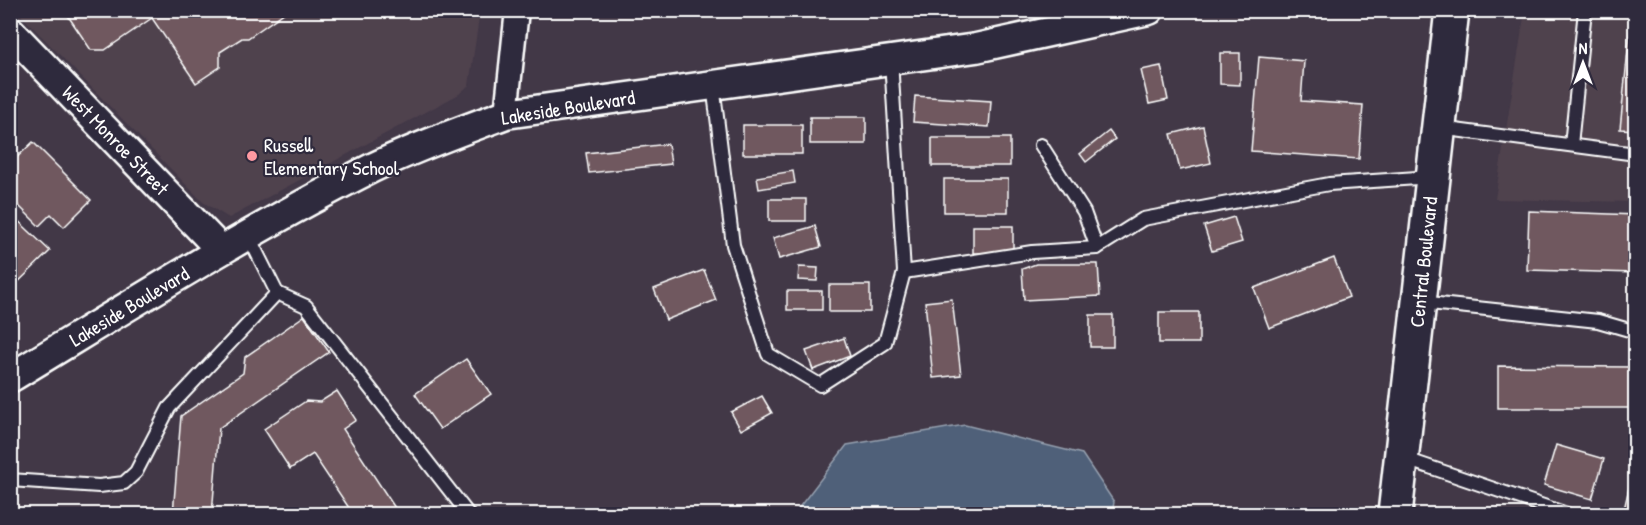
<svg xmlns="http://www.w3.org/2000/svg" width="1646" height="525" font-family="'Patrick Hand',sans-serif">
<style>
.built{fill:#50424e}
.water{fill:#4f6079;stroke:#95a0af;stroke-width:1.5}
.building{fill:#6f595e;stroke:#fff;stroke-width:1.5}
.lines{fill:none;stroke-linecap:round;stroke-linejoin:round}
.service-casing{stroke:#fff;stroke-width:16}
.minor-casing{stroke:#fff;stroke-width:27}
.tertiary-casing{stroke:#fff;stroke-width:33}
.primary-casing{stroke:#fff;stroke-width:38}
.service{stroke:#2f2a3d;stroke-width:12}
.minor{stroke:#2f2a3d;stroke-width:22}
.tertiary{stroke:#2f2a3d;stroke-width:28}
.primary{stroke:#2f2a3d;stroke-width:33}
.poi-dot{fill:#ff9aa2;stroke:#2f2a3d;stroke-width:2}
.labels{text-anchor:middle;dominant-baseline:central;stroke-width:4.5;stroke-linejoin:round;paint-order:stroke}
.street-label{font-size:20px;fill:#fff;stroke:#2f2a3d}
.poi-label{font-size:20px;fill:#fff;stroke:#2f2a3d;text-anchor:start}
</style>
<rect width="100%" height="100%" fill="#423847"/>
<filter id="ink" filterUnits="userSpaceOnUse"><feTurbulence type="fractalNoise" baseFrequency=".0167" numOctaves="2"/><feDisplacementMap in="SourceGraphic" scale="12" xChannelSelector="R" yChannelSelector="G"/><feConvolveMatrix kernelMatrix="1 2 1 2 8 2 1 2 1" color-interpolation-filters="sRGB"/></filter>
<g filter="url(#ink)">
<!-- built -->
<g class="built">
<polygon points="17,11 480,11 469,85 459,94 229,218 203,202"/>
<polygon points="1525,11 1635,11 1635,202 1495,199"/>
</g>
<!-- water -->
<polygon class="water" points="965,425 1082,454 1114,502 1112,514 794,514 847,445"/>
<!-- building -->
<g class="building">
<polygon points="64,10 288,10 248,38 242,38 220,52 220,67 196,83 152,18 105,50 91,50"/>
<polygon points="1632,10 1636,10 1636,130 1620,129"/>
<polygon points="1220,53 1240,53 1240,85 1220,84"/>
<polygon points="1259,57 1304,61 1301,101 1363,105 1359,159 1251,151"/>
<polygon points="1161,66 1168,100 1149,104 1141,70"/>
<polygon points="915,96 991,101 989,127 913,122"/>
<rect x="810" y="117" width="56" height="27"/>
<rect x="743" y="125" width="59" height="29"/>
<polygon points="1203,126 1211,163 1180,170 1171,134"/>
<polygon points="1109,131 1115,139 1086,162 1080,154"/>
<rect x="932" y="138" width="78" height="28"/>
<polygon points="33,142 91,200 64,227 51,214 39,226 10,197 10,164"/>
<polygon points="668,144 671,164 589,173 586,153"/>
<polygon points="793,171 795,183 759,189 757,177"/>
<rect x="944" y="179" width="64" height="33"/>
<rect x="769" y="199" width="37" height="22"/>
<polygon points="1529,211 1636,215 1636,273 1527,270"/>
<polygon points="10,213 50,251 10,290"/>
<polygon points="1234,217 1242,242 1212,251 1204,226"/>
<polygon points="815,226 821,247 779,259 773,238"/>
<rect x="973" y="226" width="40" height="27"/>
<polygon points="1334,258 1349,297 1269,328 1254,288"/>
<polygon points="1036,264 1098,264 1100,296 1024,300 1022,269"/>
<polygon points="799,267 818,268 817,281 798,280"/>
<polygon points="704,270 716,300 666,320 654,289"/>
<rect x="829" y="285" width="41" height="27"/>
<rect x="787" y="291" width="35" height="19"/>
<polygon points="952,299 961,375 933,378 925,302"/>
<rect x="1159" y="312" width="40" height="31"/>
<rect x="1090" y="315" width="23" height="32"/>
<polygon points="304,316 329,352 219,428 212,514 173,514 181,416 243,373 245,357"/>
<polygon points="844,338 850,356 813,370 806,351"/>
<polygon points="466,359 491,394 440,429 415,394"/>
<polygon points="1498,366 1636,367 1636,408 1498,408"/>
<polygon points="337,391 356,420 343,429 399,514 353,514 313,454 290,469 264,429 306,401 320,402"/>
<polygon points="762,396 772,413 741,430 731,412"/>
<polygon points="1556,445 1604,459 1592,499 1544,485"/>
<polygon points="1636,457 1636,514 1623,514"/>
</g>
<g class="lines">
<!-- service casing -->
<g class="service-casing">
<g id="service">
<polyline points="891,60 904,272 1032,252 1097,248"/>
<polyline points="713,85 733,245 768,354 820,385 885,343 904,272"/>
<polyline points="1440,128 1636,154"/>
<polyline points="1041,145 1084,212 1097,248 1143,219 1329,184 1432,177"/>
<polyline points="1571,145 1585,10"/>
<polyline points="248,235 277,293 306,306 468,514"/>
<polyline points="1420,302 1598,321 1636,332"/>
<polyline points="1403,458 1567,514"/>
<polyline points="10,480 99,486 124,483 136,472 169,408 277,293"/>
</g>
</g>
<!-- minor casing -->
<g class="minor-casing">
<polyline id="minor" points="506,114 517,10"/>
</g>
<!-- tertiary casing -->
<g class="tertiary-casing">
<g id="tertiary">
<polyline points="10,31 221,250"/>
<path d="M10,378C129,306 247,231 372,168C415,147 461,131 506,114L976,48L1149,10"/>
</g>
</g>
<!-- primary casing -->
<g class="primary-casing">
<polyline id="primary" points="1395,514 1452,10"/>
</g>
<!-- service -->
<use href="#service" class="service"/>
<!-- minor -->
<use href="#minor" class="minor"/>
<!-- tertiary -->
<use href="#tertiary" class="tertiary"/>
<!-- primary -->
<use href="#primary" class="primary"/>
</g>
</g>
<!-- markers -->
<circle class="poi-dot" cx="252" cy="156" r="6"/>
<g class="labels">
<!-- street labels -->
<g class="street-label">
<text transform="translate(568 107) rotate(-9)">Lakeside Boulevard</text>
<text transform="translate(116 140) rotate(46)">West Monroe Street</text>
<text transform="translate(1423 262) rotate(-84)">Central Boulevard</text>
<text transform="translate(129 306) rotate(-31)">Lakeside Boulevard</text>
</g>
<!-- poi labels -->
<g class="poi-label">
<text x="264" y="144">Russell<tspan x="264" dy="23">Elementary School</tspan></text>
</g>
</g>
<!-- margin -->
<rect width="1646" height="525" fill="none" stroke="#2f2a3d" stroke-width="36"/>
<rect x="18" y="18" width="1610" height="489" fill="none" stroke="#fff" stroke-width="2" filter="url(#ink)"/>
<!-- north arrow -->
<g transform="translate(1583 63)" stroke="#2f2a3d" stroke-width="4.5" paint-order="stroke">
<path d="M0-4.5L10 22L0 15L-10 22Z" fill="#ffffff"/>
<text y="-9" font-size="16" font-weight="bold" text-anchor="middle" fill="#ffffff">N</text>
</g>
</svg>
